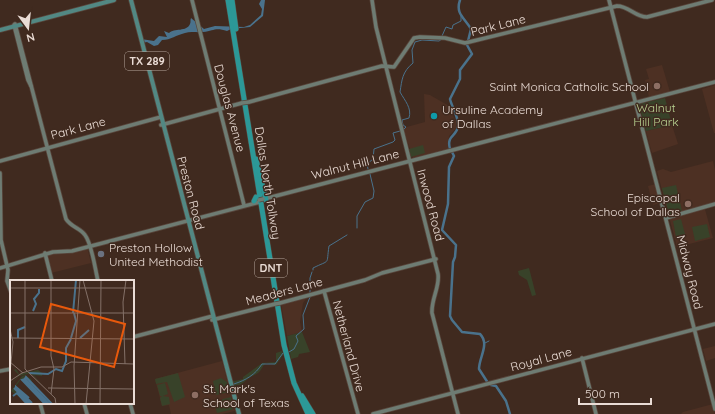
<svg xmlns="http://www.w3.org/2000/svg" width="715" height="414" font-family="Quicksand,sans-serif">
<style>
.built{fill:#4d3023}
.green{fill:#384229}
.water{fill:#4a728c}
.lines{fill:none;stroke-linecap:round;stroke-linejoin:round}
.stream{stroke:#4a728c;stroke-width:1}
.river{stroke:#4a728c;stroke-width:2.5}
.secondary-casing{stroke:#59473d;stroke-width:5}
.primary-casing{stroke:#59473d;stroke-width:5.5}
.highway-casing{stroke:#59473d;stroke-width:6}
.secondary{stroke:#6e7c73;stroke-width:3.5}
.primary{stroke:#528883;stroke-width:4}
.highway{stroke:#2c9897;stroke-width:5}
.secondary-bridge-casing{stroke:#59473d;stroke-width:5;stroke-linecap:butt}
.secondary-bridge{stroke:#6e7c73;stroke-width:3.5}
.education-dot{fill:#8d6e63;stroke:#402a1f;stroke-width:1.5}
.culture-dot{fill:#0f9aa8;stroke:#402a1f;stroke-width:1.5}
.worship-dot{fill:#6b7280;stroke:#402a1f;stroke-width:1.5}
.labels{text-anchor:middle;dominant-baseline:central;stroke-width:3;stroke-linejoin:round;paint-order:stroke}
.shield{fill:#402a1f;stroke:#b7a79e;stroke-width:1}
.shield-label{font-size:11px;font-weight:bold;fill:#eadcd5}
.street-label{font-size:12px;fill:#eadcd5;stroke:#402a1f}
.poi-label{font-size:12px;fill:#eadcd5;stroke:#402a1f;text-anchor:start}
.park-label{font-size:12px;fill:#b9d392;stroke:#402a1f}
.inset-river{fill:none;stroke:#4a728c;stroke-width:2}
.inset-road{fill:none;stroke:#847168;stroke-width:1}
.view{fill:#e8590c;fill-opacity:0.15;stroke:#e8590c;stroke-width:2}
.inset-edge{fill:none;stroke:#eadcd5;stroke-width:2}
</style>
<rect width="100%" height="100%" fill="#402a1f"/>
<!-- built -->
<g class="built">
<polygon points="662,65 670,92 649,97 645,80 649,79 646,69"/>
<polygon points="715,85 715,133 714,133 702,89"/>
<polygon points="424,94 430,95 449,106 456,122 456,128 449,136 448,149 413,158 403,128 425,122"/>
<polygon points="672,125 678,144 652,153 646,131"/>
<polygon points="713,161 715,170 715,203 704,206 713,238 677,247 657,171 663,169 671,172"/>
<polygon points="656,184 661,203 653,205 648,186"/>
<polygon points="87,247 91,263 51,273 47,255"/>
<polygon points="308,296 303,303 300,322 302,332 287,336 281,304"/>
<polygon points="715,346 715,358 706,361 703,349"/>
<polygon points="222,361 235,411 222,414 171,414 169,405 162,406 155,379"/>
<polygon points="713,404 715,414 681,414 683,412"/>
</g>
<!-- green -->
<g class="green">
<polygon points="665,98 672,125 646,131 639,104"/>
<polygon points="423,145 425,153 411,157 409,149"/>
<polygon points="676,185 682,211 669,215 662,188"/>
<polygon points="681,219 685,234 676,237 673,221"/>
<polygon points="707,224 710,237 695,241 692,227"/>
<polygon points="529,268 536,295 532,296 527,280 519,275 518,271"/>
<polygon points="302,332 310,352 299,354 298,357 291,359 287,336"/>
<path d="M282,351L283,355L276,365L266,363C262,366 262,370 258,373C255,375 252,376 249,378C240,385 244,384 233,386L231,382L243,379V377L262,363L276,362V353Z"/>
<polygon points="178,373 185,397 174,402 167,382 156,384 155,379"/>
<polygon points="221,378 227,382 229,392 216,395 213,381"/>
<polygon points="165,383 168,394 163,396 169,397 170,404 162,406 160,398 162,396 160,396 157,385"/>
<polygon points="231,397 234,409 217,413 215,406 223,399"/>
</g>
<!-- water -->
<path class="water" d="M261,0H265L263,16L250,27L231,29L227,31C215,27 214,31 203,32C197,33 191,31 185,33C176,35 171,40 162,40L158,45L154,46L147,42L142,43L141,39L154,41L159,36L167,37L164,31L169,33C174,28 187,32 190,24C191,22 190,20 191,18L204,29L215,26L244,27L250,25L261,15L262,9L259,4Z"/>
<g class="lines">
<!-- stream -->
<g class="stream">
<polyline points="442,36 446,27 452,29 453,25 461,21 461,16"/>
<path d="M403,130L406,127L403,125L402,120L409,118C412,108 405,101 400,92C402,80 402,72 413,63L412,50L415,42L422,40L439,41L442,39"/>
<polyline points="368,169 367,164 373,159 374,149 393,142 395,140 393,133 400,131"/>
<polyline points="357,228 357,216 365,202 373,198 374,191 370,174"/>
<path d="M313,270V268C331,259 326,266 329,246L347,235"/>
<polyline points="310,293 310,278 312,272"/>
<polyline points="485,343 489,341"/>
<polyline points="289,352 294,349 298,341 296,336 304,329 303,315 310,297"/>
<path d="M234,384C246,380 255,375 262,364H275L283,353"/>
</g>
<!-- river -->
<g class="river">
<path d="M450,149C446,135 457,137 458,126C459,117 452,108 450,99L460,79V70L472,54L467,45L471,29C465,18 455,14 460,0"/>
<path d="M452,152L454,156L449,167L448,204L442,230L456,245L455,257L453,262L450,316L452,320L462,332L480,334C490,344 479,357 479,369L488,383"/>
<polyline points="491,385 496,386 506,401 510,414"/>
</g>
<!-- secondary casing -->
<g class="secondary-casing">
<g id="secondary">
<polyline points="192,0 244,205"/>
<path d="M372,0L376,27L438,274C440,287 431,299 432,313L458,414"/>
<polyline points="609,0 715,409"/>
<path d="M15,24L66,219C71,227 80,228 85,235C92,244 95,269 98,281"/>
<polyline points="14,25 28,80 31,86"/>
<path d="M249,102L382,66L394,67L414,38L420,37L445,38L465,43L617,6C629,6 635,17 647,17L712,0"/>
<polyline points="161,125 242,103"/>
<polyline points="0,161 161,117"/>
<polyline points="0,173 1,240 8,270 7,281 11,292"/>
<polyline points="264,199 715,82"/>
<polyline points="666,218 715,204"/>
<polyline points="45,253 52,281"/>
<polyline points="0,268 53,252 72,251 260,202"/>
<polyline points="324,291 358,414"/>
<polyline points="280,303 365,280 382,273 436,259"/>
<polyline points="212,320 275,304"/>
<polyline points="133,337 213,316"/>
<polyline points="582,358 596,414"/>
<polyline points="0,371 11,369"/>
<polyline points="40,403 43,414"/>
<polyline points="84,403 87,414"/>
<polyline points="130,403 133,414"/>
<polyline points="373,414 715,324"/>
</g>
</g>
<!-- primary casing -->
<g class="primary-casing">
<g id="primary">
<polyline points="131,0 239,414"/>
<polyline points="0,30 114,0"/>
</g>
</g>
<!-- highway casing -->
<g class="highway-casing">
<g id="highway">
<polyline points="228,0 284,345 294,383 308,414"/>
<polyline points="232,0 236,29"/>
<polyline points="256,159 266,200"/>
<polyline points="254,201 256,197"/>
<polyline points="302,396 313,414"/>
</g>
</g>
<!-- secondary -->
<use href="#secondary" class="secondary"/>
<!-- primary -->
<use href="#primary" class="primary"/>
<!-- highway -->
<use href="#highway" class="highway"/>
<!-- secondary-bridge casing -->
<g class="secondary-bridge-casing">
<g id="secondary-bridge">
<polyline points="242,103 249,102"/>
<polyline points="259,200 263,199"/>
<polyline points="275,304 280,303"/>
</g>
</g>
<!-- secondary-bridge -->
<use href="#secondary-bridge" class="secondary-bridge"/>
</g>
<!-- markers -->
<g class="education-dot">
<circle cx="657" cy="86" r="4"/>
<circle cx="688" cy="204" r="4"/>
<circle cx="195" cy="395" r="4"/>
</g>
<circle class="culture-dot" cx="434" cy="116" r="4"/>
<circle class="worship-dot" cx="101" cy="254" r="4"/>
<g class="labels">
<!-- shield labels -->
<g class="shield">
<rect x="125" y="52" width="44" height="18" rx="3"/>
<rect x="255" y="259" width="32" height="18" rx="3"/>
</g>
<g class="shield-label">
<text x="147" y="61">TX 289</text>
<text x="271" y="268">DNT</text>
</g>
<!-- street labels -->
<g class="street-label">
<text transform="translate(498 25) rotate(-14)">Park Lane</text>
<text transform="translate(230 108) rotate(75)">Douglas Avenue</text>
<text transform="translate(78 128) rotate(-15)">Park Lane</text>
<text transform="translate(355 164) rotate(-14)">Walnut Hill Lane</text>
<text transform="translate(268 183) rotate(81)">Dallas North Tollway</text>
<text transform="translate(191 193) rotate(75)">Preston Road</text>
<text transform="translate(431 205) rotate(75)">Inwood Road</text>
<text transform="translate(690 272) rotate(76)">Midway Road</text>
<text transform="translate(284 291) rotate(-15)">Meaders Lane</text>
<text transform="translate(349 346) rotate(75)">Netherland Drive</text>
<text transform="translate(541 359) rotate(-15)">Royal Lane</text>
</g>
<!-- poi labels -->
<g class="poi-label">
<text x="649" y="86" text-anchor="end">Saint Monica Catholic School</text>
<text x="442" y="109">Ursuline Academy<tspan x="442" dy="14">of Dallas</tspan></text>
<text x="680" y="197" text-anchor="end">Episcopal<tspan x="680" dy="14">School of Dallas</tspan></text>
<text x="109" y="247">Preston Hollow<tspan x="109" dy="14">United Methodist</tspan></text>
<text x="203" y="388">St. Mark's<tspan x="203" dy="14">School of Texas</tspan></text>
</g>
<!-- park labels -->
<g class="park-label">
<text x="656" y="107">Walnut<tspan x="656" dy="14">Hill Park</tspan></text>
</g>
</g>
<!-- overview -->
<g transform="translate(10 280)">
<rect width="124" height="124" fill="#402a1f"/>
<path d="M6,89L9,94L28,90L32,93V96L24,95L32,105L23,95L19,94L15,95L21,99L22,102L16,96L12,100L14,102V99L19,104L16,105L11,99L6,106L4,108L19,124L1,111L12,96L21,93L9,96L0,105L9,95L4,90Z" fill="#384229"/>
<path class="inset-river" d="M23,31L26,24L24,19L29,13V9M63,33L66,0M8,58V50L15,47M61,58L66,41L64,33M70,58L79,50M19,93L38,94L46,89L52,91L56,81V68L61,59M14,98L39,124M15,99L16,97L42,124M15,99L12,100L35,124M13,100L37,124M5,107L22,123M4,108L20,124M6,110V107L19,118M3,116L7,113L17,124"/>
<path class="inset-road" d="M15,0V89L45,118L46,124M41,0V76L44,89L41,114M73,0L84,41L76,124M0,8H124M0,33H124M0,49L3,62L0,93M0,58L124,59M0,82L13,93M115,84L113,22L116,0M0,101L12,93L31,87H52L61,82L124,84M38,108L124,109M65,124L64,86L70,0M90,124L91,0"/>
<path class="view" d="M41,24L115,44L104,87L30,67Z"/>
<rect width="124" height="124" class="inset-edge"/>
</g>
<!-- north arrow -->
<g transform="translate(28 28) rotate(165)" stroke="#402a1f" stroke-width="3" paint-order="stroke">
<path d="M0-3L7 15L0 10L-7 15Z" fill="#eadcd5"/>
<text y="-6" font-size="11" font-weight="bold" text-anchor="middle" fill="#eadcd5">N</text>
</g>
<!-- scale -->
<path d="M579 398v6h72v-6" fill="none" stroke="#eadcd5" stroke-width="2"/>
<text x="585" y="398" font-size="12" fill="#eadcd5" stroke="#402a1f" stroke-width="3" paint-order="stroke">500 m</text>
</svg>
